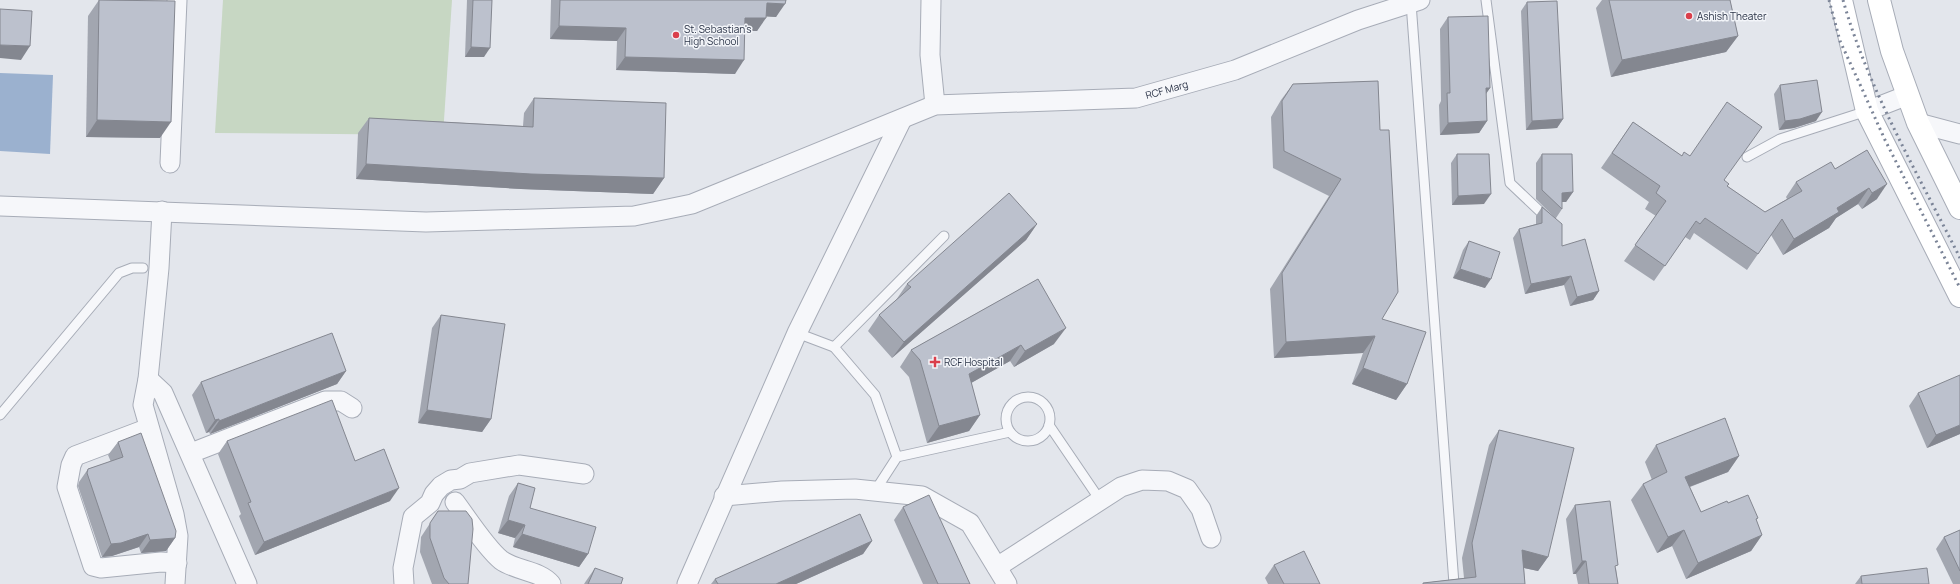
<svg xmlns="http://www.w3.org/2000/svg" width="1960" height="584" font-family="Manrope,sans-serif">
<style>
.green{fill:#c7d7c3}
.water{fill:#9bb1cf}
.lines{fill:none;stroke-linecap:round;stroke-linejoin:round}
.service-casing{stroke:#a7acb7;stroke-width:11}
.minor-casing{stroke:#a7acb7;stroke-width:21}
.secondary-casing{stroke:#a7acb7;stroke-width:24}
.service{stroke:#f6f7fa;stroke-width:9}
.minor{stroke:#f6f7fa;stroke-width:19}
.secondary{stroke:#fff;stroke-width:22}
.rail{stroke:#7b8497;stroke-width:3;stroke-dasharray:2 4;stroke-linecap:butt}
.wall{fill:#a2a6b0}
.shaded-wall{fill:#848790}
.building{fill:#bcc1cd;stroke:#848790}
.poi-dot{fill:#da3f4b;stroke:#f3f5f9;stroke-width:1.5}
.labels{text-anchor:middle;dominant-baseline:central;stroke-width:3;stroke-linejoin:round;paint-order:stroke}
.poi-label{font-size:10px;fill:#293246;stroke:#f3f5f9;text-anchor:start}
.street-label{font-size:10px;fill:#293246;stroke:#f3f5f9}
</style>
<rect width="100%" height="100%" fill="#e3e6ec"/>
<!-- green -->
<polygon class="green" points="223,0 452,0 443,135 215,133"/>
<!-- water -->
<polygon class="water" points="0,73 53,75 50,154 0,151"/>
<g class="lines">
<!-- service casing -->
<g class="service-casing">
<g id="service">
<polyline points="1486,0 1510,183 1548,219"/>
<polyline points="1411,3 1454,584"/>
<polyline points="1747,157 1780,139 1867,111"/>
<polyline points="797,333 834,347"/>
<circle cx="1028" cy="419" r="22"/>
<polyline points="0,415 119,273 132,268 143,268"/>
<polyline points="1049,425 1100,500"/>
<polyline points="897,457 875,395 834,347 944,236"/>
<polyline points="875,491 897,457 1010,432"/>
</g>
</g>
<!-- minor casing -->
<g class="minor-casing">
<g id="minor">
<polyline points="931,0 930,55 935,105"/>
<polyline points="1867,111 1908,95"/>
<polyline points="1918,123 1960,134"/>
<polyline points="170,163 177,0"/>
<path id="s1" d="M0,206L426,222L634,216L692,204L935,105L1136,98L1235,70L1358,20L1420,0"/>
<polyline points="162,211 159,268 148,379 143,405 174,514 178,536 175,584"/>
<polyline points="148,379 163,393 247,584"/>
<polyline points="149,428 75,456 71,465 67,487 93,566 101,568 161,562 177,563"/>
<polyline points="191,453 325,401 341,401 352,408"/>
<polyline points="724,496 782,491 855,489 922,496 970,523 1007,584"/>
<path d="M455,502C467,518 486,548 501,560C516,571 539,570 551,584"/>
<polyline points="997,567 1121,487 1142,480 1168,481 1187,489 1201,509 1211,538"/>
<polyline points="404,584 403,568 413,517 430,503 434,494 441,486 451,480 460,479 470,473 519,465 584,474"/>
<polyline points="687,584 797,333 902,119"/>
</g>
</g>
<!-- secondary casing -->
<g class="secondary-casing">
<g id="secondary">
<polyline points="1841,0 1867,111 1960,296"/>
<polyline points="1879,0 1892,51 1918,123 1960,208"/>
</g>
</g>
<!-- service -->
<use href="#service" class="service"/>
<!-- minor -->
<use href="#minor" class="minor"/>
<!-- secondary -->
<use href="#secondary" class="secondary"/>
<!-- rail -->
<g class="rail">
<polyline points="1829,0 1840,41 1858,80 1885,140 1960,288"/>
<path d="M1843,0C1868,89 1919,176 1960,258"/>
</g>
</g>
<!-- wall -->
<g class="wall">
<polygon points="99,0 138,0 160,138 86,137 88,16"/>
<polygon points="467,0 492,0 484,57 465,57"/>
<polygon points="551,0 786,0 776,17 766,16 757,31 745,31 735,74 616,70 617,41 550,39"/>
<polygon points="1602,0 1730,0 1738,36 1726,52 1611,77 1596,8"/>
<polygon points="1527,2 1563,119 1557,128 1526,130 1521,11"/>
<polygon points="1448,17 1490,88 1486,93 1487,121 1479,133 1440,135 1439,105 1441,101 1440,29"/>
<polygon points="1378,81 1382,319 1407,384 1396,400 1352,384 1363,353 1274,358 1270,289 1329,196 1273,168 1271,117 1281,100 1293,84"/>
<polygon points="1780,85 1816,121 1794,128 1779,130 1774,94"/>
<polygon points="534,98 664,178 653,194 521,189 356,179 358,133 369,118 523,126 524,113"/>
<polygon points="1633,122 1682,156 1724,180 1727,186 1765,212 1787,199 1786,197 1796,182 1835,169 1867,150 1877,199 1862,209 1858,204 1836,218 1829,228 1783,255 1771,235 1747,270 1694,233 1690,240 1685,237 1654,281 1624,261 1656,216 1645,209 1649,202 1601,168"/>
<polygon points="1457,154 1484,204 1452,205 1451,163"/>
<polygon points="1542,154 1573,192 1566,202 1562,202 1562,209 1556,218 1562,246 1599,291 1593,300 1570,306 1564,285 1525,294 1513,238 1519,229 1536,224 1536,216 1542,207 1555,218 1536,199 1536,163"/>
<polygon points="1037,224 1026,240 892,358 868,331 879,315 896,300 907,284"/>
<polygon points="1469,241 1485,288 1453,278 1463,250"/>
<polygon points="1038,279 1054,344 1014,367 1010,361 971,383 980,415 969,431 927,443 909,377 900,367 911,350"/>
<polygon points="441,315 491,419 482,432 418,423 432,328"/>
<polygon points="346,371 337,384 210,434 209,432 206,433 192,395 201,382"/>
<polygon points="1918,393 1960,434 1927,448 1909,406"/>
<polygon points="1499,430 1548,557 1538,571 1524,568 1525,584 1423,584 1423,583 1464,578 1462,558 1489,445"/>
<polygon points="227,441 355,461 390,501 255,555 239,516 241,514 218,454"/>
<polygon points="118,442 175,538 166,551 141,553 139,547 112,556 102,557 78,486 79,482 88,469 111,462 108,455"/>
<polygon points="1656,445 1739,456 1728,472 1690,487 1701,512 1728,503 1758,518 1756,520 1762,535 1751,551 1686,579 1672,546 1657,553 1631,500 1643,484 1652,480 1645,462"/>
<polygon points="518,483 530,508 588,554 579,567 513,547 515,538 498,533 509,496"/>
<polygon points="1575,505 1616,569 1618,584 1578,584 1576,574 1573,574 1566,519"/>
<polygon points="903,507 970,584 923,584 894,520"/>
<polygon points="438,511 468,584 432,584 420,552 421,537"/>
<polygon points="1960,530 1960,584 1953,584 1936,549 1944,537"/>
<polygon points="872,541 863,554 796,584 711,584 715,579"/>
<polygon points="1274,565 1320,584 1268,584 1265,578"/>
<polygon points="595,568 621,584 584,584 586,581"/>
<polygon points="1861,576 1929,584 1855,584"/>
</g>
<!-- shaded-wall -->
<g class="shaded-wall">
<polygon points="767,3 785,4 776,17 758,16"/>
<polygon points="745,18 766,18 757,31 736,31"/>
<polygon points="559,26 626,28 617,41 550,39"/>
<polygon points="1738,36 1726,52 1611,77 1622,60"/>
<polygon points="0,45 30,46 21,60 0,58"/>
<polygon points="471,47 490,48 484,57 465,57"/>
<polygon points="625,57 744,60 735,74 616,70"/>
<polygon points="1486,88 1490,88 1482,100"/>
<polygon points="1822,112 1816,121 1794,128 1779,130 1785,121"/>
<polygon points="1563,119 1557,128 1526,130 1532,121"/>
<polygon points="97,120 171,122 160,138 86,137"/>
<polygon points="1487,121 1479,133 1440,135 1448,123"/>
<polygon points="366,164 664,178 653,194 521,189 356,179"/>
<polygon points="1887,184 1877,199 1862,209 1872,193"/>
<polygon points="1869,188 1858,204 1836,218 1829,228 1783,255 1794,239 1837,208"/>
<polygon points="1573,192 1566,202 1556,202 1562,193"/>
<polygon points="1491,194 1484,204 1452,205 1458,196"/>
<polygon points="1037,224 1026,240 892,358 904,342"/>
<polygon points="1460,269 1491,279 1485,288 1453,278"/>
<polygon points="1571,276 1564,285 1525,294 1531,284"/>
<polygon points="1599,291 1593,300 1570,306 1577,297"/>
<polygon points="1066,328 1054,344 1014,367 1025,351"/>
<polygon points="1375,336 1363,353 1274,358 1286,342"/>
<polygon points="1021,345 1010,361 957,391 969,374"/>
<polygon points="1363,368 1407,384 1396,400 1352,384"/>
<polygon points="346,371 337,384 210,434 219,421"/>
<polygon points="427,410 491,419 482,432 418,423"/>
<polygon points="980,415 969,431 927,443 939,426"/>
<polygon points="219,419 209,432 206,433 215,420"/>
<polygon points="1960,425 1960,434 1927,448 1936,435"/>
<polygon points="1739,456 1728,472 1673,493 1685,477"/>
<polygon points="399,488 390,501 255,555 264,542"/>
<polygon points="508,520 525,525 515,538 498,533"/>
<polygon points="1684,530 1672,546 1657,553 1668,537"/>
<polygon points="148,534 139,547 112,556 102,557 111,544"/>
<polygon points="522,534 588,554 579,567 513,547"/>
<polygon points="1762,535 1751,551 1686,579 1698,563"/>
<polygon points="175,538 166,551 141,553 150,540"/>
<polygon points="872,541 863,554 796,584 776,584"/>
<polygon points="1522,550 1548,557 1538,571 1511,565"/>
<polygon points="1582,561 1586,561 1576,574 1573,574"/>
</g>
<!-- building -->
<g class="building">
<polygon points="99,0 175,1 171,122 97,120"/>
<polygon points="473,0 492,0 490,48 471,47"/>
<polygon points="560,0 786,0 785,4 767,3 766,18 745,18 744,60 625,57 626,28 559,26"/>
<polygon points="1609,0 1730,0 1738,36 1622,60"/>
<polygon points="1557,1 1563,119 1532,121 1527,2"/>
<polygon points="0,9 32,11 30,46 0,45"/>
<polygon points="1488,16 1490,88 1486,88 1487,121 1448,123 1447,93 1450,93 1448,17"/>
<polygon points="1817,80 1822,112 1800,119 1785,121 1780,85"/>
<polygon points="1378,81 1380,130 1389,130 1398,292 1382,319 1426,332 1407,384 1363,368 1375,336 1286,342 1282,273 1341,179 1284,151 1282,101 1293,84"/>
<polygon points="534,98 666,103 664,178 531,174 366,164 369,118 533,127"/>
<polygon points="1727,102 1762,127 1724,180 1729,184 1727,186 1765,212 1802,191 1796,182 1831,162 1835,169 1867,150 1887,184 1872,193 1869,188 1837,208 1839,212 1794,239 1782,219 1758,254 1705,218 1700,224 1696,221 1665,266 1635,245 1666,201 1656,193 1660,186 1612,153 1633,122 1682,156 1684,152 1690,156"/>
<polygon points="1457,154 1489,154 1491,194 1458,196"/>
<polygon points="1542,154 1572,154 1573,192 1562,193 1562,209 1542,190"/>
<polygon points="1009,193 1037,224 904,342 879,315 911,287 907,284"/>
<polygon points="1542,207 1562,224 1562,246 1585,239 1599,291 1577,297 1571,276 1531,284 1519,229 1542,223"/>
<polygon points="1469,241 1500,252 1491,279 1460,269"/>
<polygon points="1038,279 1066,328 1025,351 1021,345 969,374 980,415 939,426 920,360 911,350"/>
<polygon points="441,315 505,324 491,419 427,410"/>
<polygon points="332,333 346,371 219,421 219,419 215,420 201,382"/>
<polygon points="1960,375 1960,425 1936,435 1918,393"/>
<polygon points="332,400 355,461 384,449 399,488 264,542 248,503 251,502 227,441"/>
<polygon points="1725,418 1739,456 1685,477 1701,512 1727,501 1728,503 1748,495 1758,518 1756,519 1762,535 1698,563 1684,530 1668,537 1643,484 1667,472 1656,445"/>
<polygon points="1499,430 1574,448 1548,557 1522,550 1525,584 1423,584 1423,583 1476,577 1472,543"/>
<polygon points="141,433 176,531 175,538 150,540 148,534 121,543 111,544 87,473 88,469 123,457 118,442"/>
<polygon points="518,483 535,488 530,508 596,527 588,554 522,534 525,525 508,520"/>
<polygon points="929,495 970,584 938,584 903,507"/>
<polygon points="1610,501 1618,565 1615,566 1618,584 1589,584 1586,561 1582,561 1575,505"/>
<polygon points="438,511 466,511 472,519 473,529 468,584 449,584 444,578 430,538 430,523"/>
<polygon points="860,514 872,541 776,584 718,584 715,579"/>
<polygon points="1960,530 1960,571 1944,537"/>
<polygon points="1304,551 1320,584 1284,584 1274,565"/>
<polygon points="595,568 623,578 621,584 588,584"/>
<polygon points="1927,568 1929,584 1862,584 1861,576"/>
</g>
<!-- markers -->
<g class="poi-dot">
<circle cx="1689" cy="16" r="4"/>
<circle cx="676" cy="35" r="4"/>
<path d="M933 356h4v4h4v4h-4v4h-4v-4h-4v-4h4z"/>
</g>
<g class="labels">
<!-- poi labels -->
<g class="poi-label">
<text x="1697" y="16">Ashish Theater</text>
<text x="684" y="29">St. Sebastian's<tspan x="684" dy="12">High School</tspan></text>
<text x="944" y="362">RCF Hospital</text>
</g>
<!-- street labels -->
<g class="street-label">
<text stroke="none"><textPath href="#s1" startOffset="1189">RCF Marg</textPath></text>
</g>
</g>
</svg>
